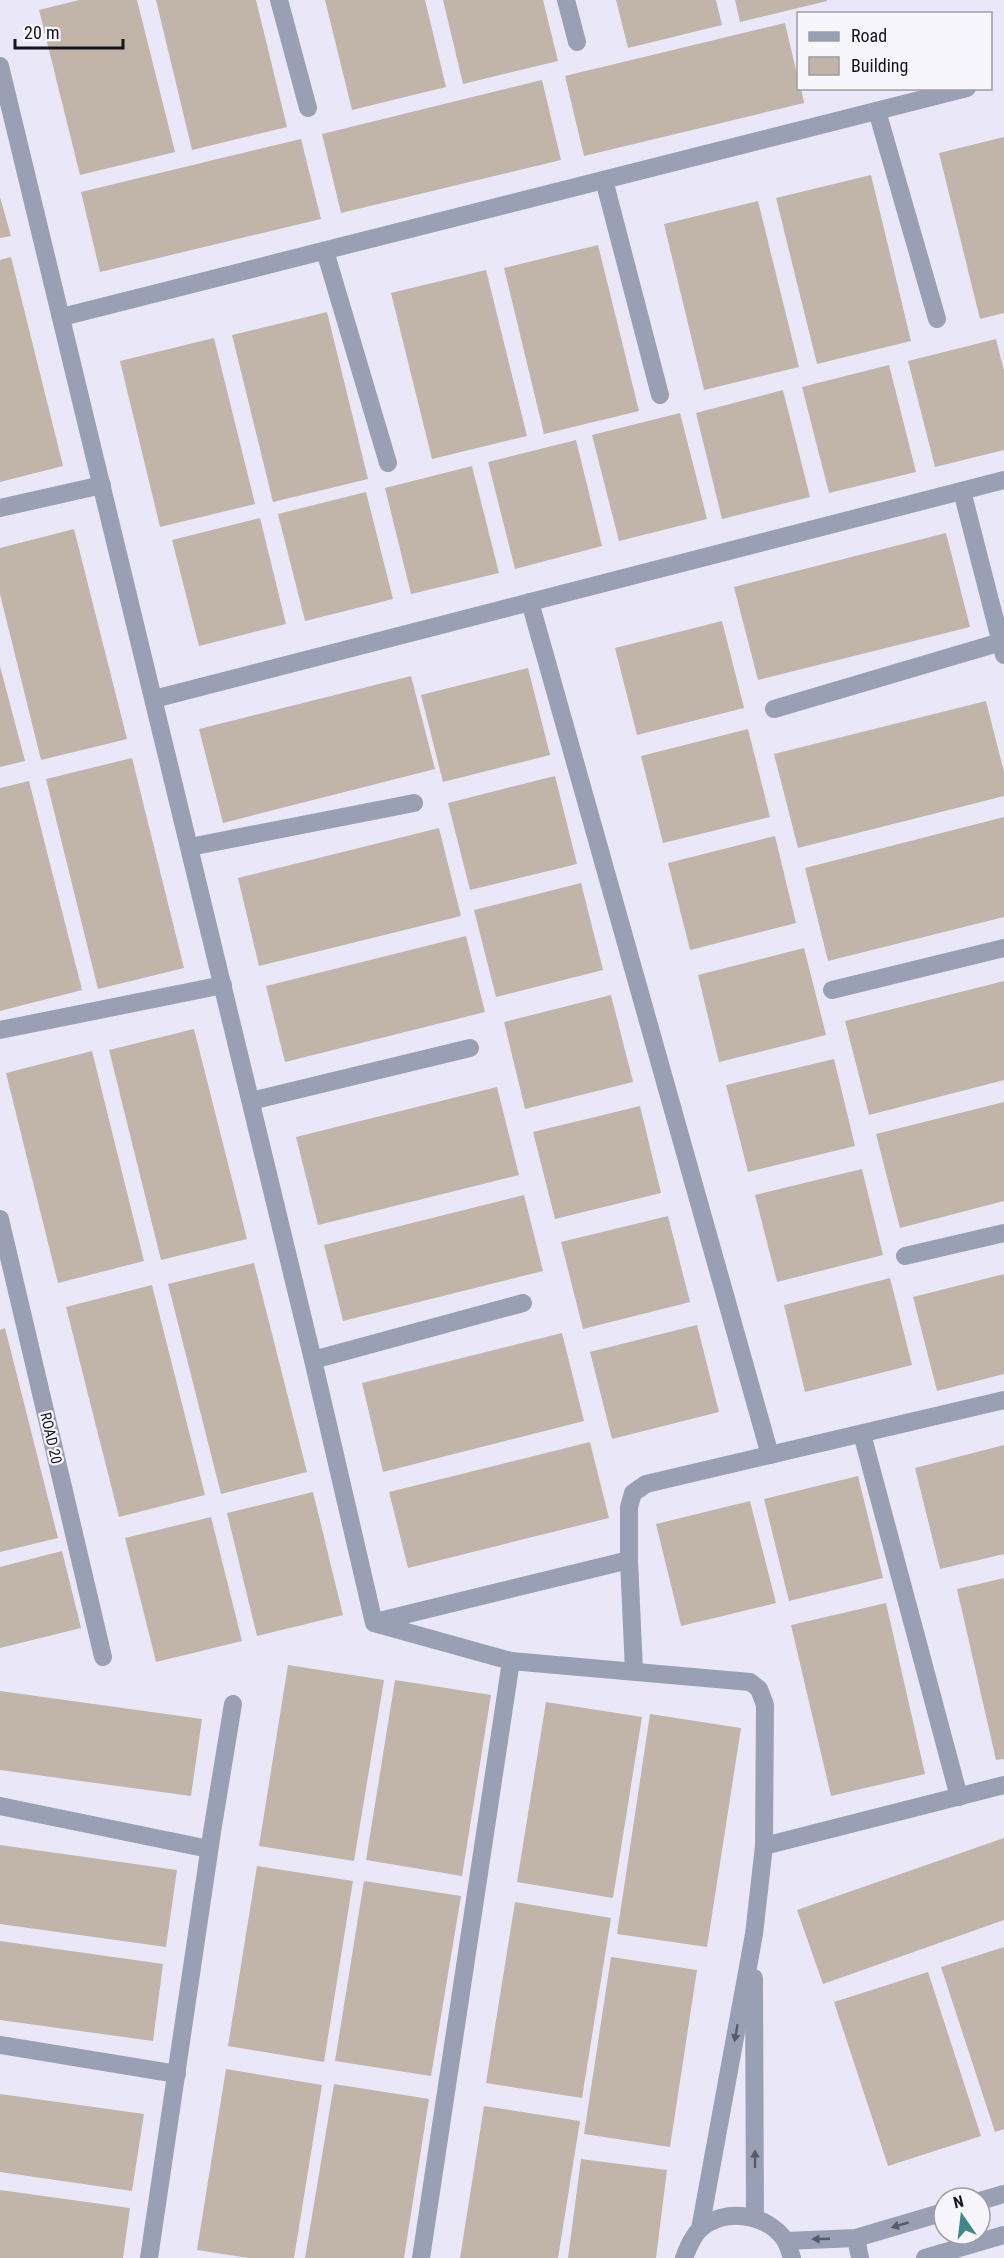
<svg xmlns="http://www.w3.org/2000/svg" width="1004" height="2258" font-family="'Roboto Condensed',sans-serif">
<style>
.building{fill:#c1b4a8}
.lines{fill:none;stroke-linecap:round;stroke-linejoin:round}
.minor{stroke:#99a0b4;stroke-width:18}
.oneway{fill:#585a68}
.labels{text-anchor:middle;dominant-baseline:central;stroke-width:4.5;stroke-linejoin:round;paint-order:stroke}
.street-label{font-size:15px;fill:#16151b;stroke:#f7f6fd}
</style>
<rect width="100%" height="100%" fill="#eae8f8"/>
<!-- building -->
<g class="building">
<polygon points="79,0 137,0 175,152 80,175 39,10"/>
<polygon points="156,0 256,0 287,127 192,150"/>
<polygon points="325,0 425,0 446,87 352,110"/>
<polygon points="443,0 543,0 558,61 463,84"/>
<polygon points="616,0 716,0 722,25 628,48"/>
<polygon points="735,0 827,0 827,1 740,22"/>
<polygon points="785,23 798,79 798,88 801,88 804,103 584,156 565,76"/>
<polygon points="542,80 561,160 341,213 322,134"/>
<polygon points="1004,137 1004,313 980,319 939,153"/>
<polygon points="301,139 321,219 100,272 81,192"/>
<polygon points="871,175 911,341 817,364 776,198"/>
<polygon points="0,197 11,236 0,238"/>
<polygon points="758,201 799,367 704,390 664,224"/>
<polygon points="598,245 639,411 544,434 504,268"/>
<polygon points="11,257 63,466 0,482 0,260"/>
<polygon points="486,270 527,436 432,459 391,293"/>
<polygon points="327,312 368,479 273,502 232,335"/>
<polygon points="214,338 255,504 160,527 120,361"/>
<polygon points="996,339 1004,371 1004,450 935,467 908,361"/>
<polygon points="889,365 916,472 829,493 802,387"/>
<polygon points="783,390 810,497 722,519 696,413"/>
<polygon points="680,413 707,519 619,541 592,435"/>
<polygon points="576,440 602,546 515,569 488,462"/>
<polygon points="472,466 499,573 411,594 385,488"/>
<polygon points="366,492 393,599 305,621 278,514"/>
<polygon points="260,518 286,624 199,646 172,540"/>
<polygon points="74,529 127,739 41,760 0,594 0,548"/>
<polygon points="946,533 970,627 758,680 734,587"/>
<polygon points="722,621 744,708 637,735 615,648"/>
<polygon points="0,666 25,761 0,767"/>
<polygon points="528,668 550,755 443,782 421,695"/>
<polygon points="411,676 435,769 223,823 199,729"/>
<polygon points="986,701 1004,772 1004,796 798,848 774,754"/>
<polygon points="748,729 770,817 663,843 641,756"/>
<polygon points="132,758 184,968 98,989 46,779"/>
<polygon points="555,776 577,864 470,890 448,803"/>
<polygon points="29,781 82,990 0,1011 0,788"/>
<polygon points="1004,817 1004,917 828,961 805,868"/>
<polygon points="439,828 461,916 259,966 238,878"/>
<polygon points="775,836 796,923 690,950 668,863"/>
<polygon points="581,883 603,970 496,997 474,910"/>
<polygon points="466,936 485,1012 285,1062 266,986"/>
<polygon points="804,948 826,1035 719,1062 698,975"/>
<polygon points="1004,981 1004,1080 869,1115 845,1021"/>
<polygon points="611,995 633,1082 525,1109 504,1022"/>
<polygon points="194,1029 247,1239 161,1260 109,1050"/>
<polygon points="92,1051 144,1261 58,1283 6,1073"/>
<polygon points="834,1059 855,1146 748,1172 726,1085"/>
<polygon points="497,1087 519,1175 318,1225 296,1137"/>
<polygon points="1004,1102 1004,1201 900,1228 876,1134"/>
<polygon points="640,1106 661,1193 555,1219 533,1132"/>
<polygon points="862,1169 883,1255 777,1282 755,1195"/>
<polygon points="524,1195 543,1271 343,1321 324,1245"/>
<polygon points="668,1216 690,1302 583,1329 561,1242"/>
<polygon points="254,1263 307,1472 221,1494 168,1284"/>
<polygon points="1004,1274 1004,1374 937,1391 913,1297"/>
<polygon points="890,1278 912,1365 805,1392 784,1305"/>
<polygon points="152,1285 205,1495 119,1517 66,1307"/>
<polygon points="697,1325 719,1412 612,1439 590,1352"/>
<polygon points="5,1328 58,1538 0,1552 0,1330"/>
<polygon points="562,1333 584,1421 383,1472 362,1383"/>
<polygon points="590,1442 609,1518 408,1568 389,1492"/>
<polygon points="1004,1445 1004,1554 940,1569 915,1468"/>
<polygon points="858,1476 883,1578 789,1601 764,1499"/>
<polygon points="313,1492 343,1615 257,1636 227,1513"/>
<polygon points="750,1501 776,1603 681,1626 656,1524"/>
<polygon points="211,1517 242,1641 156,1662 125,1538"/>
<polygon points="62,1551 81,1628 0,1648 0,1567"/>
<polygon points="1004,1578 1004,1759 996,1760 957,1589"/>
<polygon points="886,1603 925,1774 831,1796 791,1625"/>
<polygon points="288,1665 384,1680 354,1861 259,1846"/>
<polygon points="395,1680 491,1695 462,1876 366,1860"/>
<polygon points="0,1691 202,1719 191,1796 0,1770"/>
<polygon points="546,1702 642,1717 613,1898 517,1882"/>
<polygon points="650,1714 741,1728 707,1947 617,1934"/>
<polygon points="1004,1838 1004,1920 823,1984 797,1910"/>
<polygon points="0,1845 177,1870 166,1947 0,1924"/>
<polygon points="257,1866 353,1881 324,2062 228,2046"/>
<polygon points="364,1881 461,1896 431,2076 335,2061"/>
<polygon points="515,1902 611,1918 582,2098 486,2083"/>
<polygon points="0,1941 163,1964 153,2041 0,2020"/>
<polygon points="1004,1947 1004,2129 995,2132 941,1967"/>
<polygon points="611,1957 697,1970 670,2147 584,2134"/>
<polygon points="928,1972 981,2136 888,2166 834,2002"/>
<polygon points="226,2069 322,2085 294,2258 248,2258 197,2250"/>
<polygon points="334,2084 429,2099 404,2258 305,2258"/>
<polygon points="0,2094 144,2114 132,2191 0,2172"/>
<polygon points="484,2106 580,2121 558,2258 460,2258"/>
<polygon points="581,2159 667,2170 656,2258 568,2258"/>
<polygon points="0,2190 130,2208 123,2258 0,2258"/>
</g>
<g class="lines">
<!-- minor -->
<g class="minor">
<polyline points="279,0 308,108"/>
<polyline points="566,0 577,42"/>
<polyline points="0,66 313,1360 374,1623 511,1661 421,2258"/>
<polyline points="877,111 937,319"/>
<polyline points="604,180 660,395"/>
<polyline points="325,251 388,463"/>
<polyline points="62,317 967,88"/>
<polyline points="962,491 1004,655"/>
<polyline points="0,508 102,485"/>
<polyline points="530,602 770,1455"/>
<polyline points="154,699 1004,480"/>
<polyline points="774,709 1001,642"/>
<polyline points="190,847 414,803"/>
<polyline points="832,990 1004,948"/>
<polyline points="0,1030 223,985"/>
<polyline points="251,1101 470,1048"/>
<polyline points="0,1219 103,1657"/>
<polyline points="905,1256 1004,1233"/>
<polyline points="313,1360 523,1303"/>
<polyline points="862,1434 959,1797"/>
<polyline points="375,1622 629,1560"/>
<polyline points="511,1661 750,1682 759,1689 765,1705 764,1846 754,1934 700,2229"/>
<polyline points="634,1671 629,1560 629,1507 633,1493 646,1484 1004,1400"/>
<polyline points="0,1806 209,1849"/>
<polyline points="764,1846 1004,1785"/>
<polyline points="754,1978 755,2218"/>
<polyline points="0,2045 177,2074"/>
<polyline points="980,2201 1004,2194"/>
<polyline points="856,2238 860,2258"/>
<polyline points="786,2241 856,2238 944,2212"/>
<polyline points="149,2258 212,1832 233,1704"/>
<path d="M684,2258C688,2248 692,2237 700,2229C725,2207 767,2214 785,2240C788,2245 790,2252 792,2258"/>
<polyline points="925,2258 1004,2235"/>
</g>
</g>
<!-- one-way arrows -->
<defs><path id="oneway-solid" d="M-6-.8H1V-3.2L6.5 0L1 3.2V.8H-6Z" transform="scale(1.5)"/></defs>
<g class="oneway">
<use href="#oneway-solid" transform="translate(736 2033) rotate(100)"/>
<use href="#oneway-solid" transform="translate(755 2159) rotate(-90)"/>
<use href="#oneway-solid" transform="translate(900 2225) rotate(164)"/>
<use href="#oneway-solid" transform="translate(821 2239) rotate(178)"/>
</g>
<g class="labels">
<!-- street labels -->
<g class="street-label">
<text transform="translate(51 1438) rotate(77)">ROAD 20</text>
</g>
</g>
<!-- legend -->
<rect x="797" y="12" width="195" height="78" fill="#f7f6fd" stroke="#9d9ca3" stroke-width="1.5"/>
<rect x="809" y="32" width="30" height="9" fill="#99a0b4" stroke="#9d9ca3" stroke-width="1.5"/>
<text x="851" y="42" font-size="18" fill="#16151b">Road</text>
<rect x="809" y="57" width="30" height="18" fill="#c1b4a8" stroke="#9d9ca3" stroke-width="1.5"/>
<text x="851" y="72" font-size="18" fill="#16151b">Building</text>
<!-- north arrow -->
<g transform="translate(962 2216) rotate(346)"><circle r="28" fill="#f7f6fd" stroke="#9d9ca3" stroke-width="1.5"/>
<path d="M0-4.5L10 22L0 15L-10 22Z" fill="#3f8788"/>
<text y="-9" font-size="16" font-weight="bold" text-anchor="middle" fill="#16151b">N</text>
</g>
<!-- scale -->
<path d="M15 39v9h108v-9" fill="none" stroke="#16151b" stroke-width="3"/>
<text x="24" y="39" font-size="18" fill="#16151b" stroke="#f7f6fd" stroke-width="4.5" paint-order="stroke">20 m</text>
</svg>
